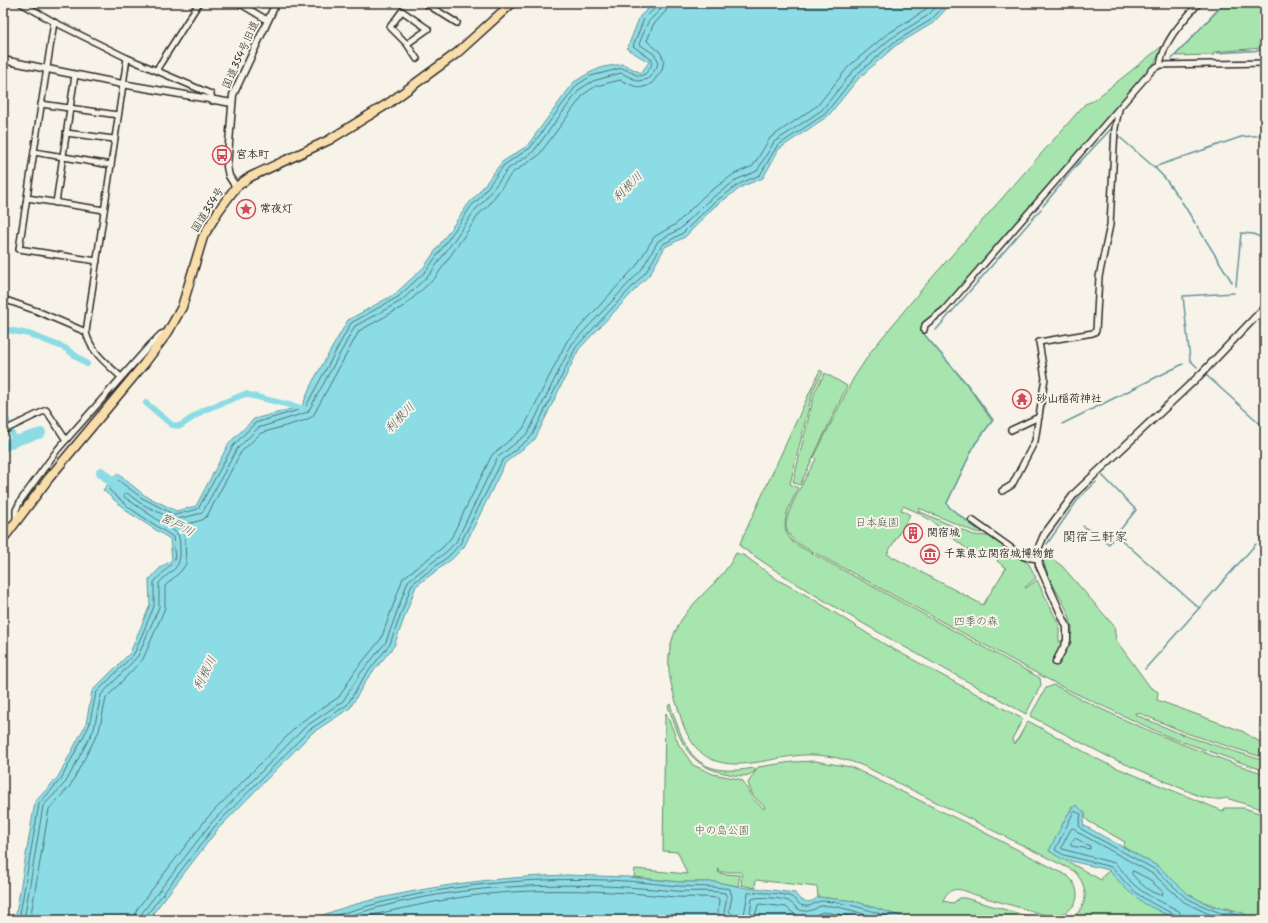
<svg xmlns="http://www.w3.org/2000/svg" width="1268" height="923" font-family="Kalam,'Klee One',sans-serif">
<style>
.green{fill:#a6e5ad;stroke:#68886c;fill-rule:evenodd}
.water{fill:#8cdce5;stroke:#65959b}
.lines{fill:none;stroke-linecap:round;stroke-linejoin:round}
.shore{stroke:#527275;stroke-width:1}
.stream{stroke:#65959b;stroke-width:1.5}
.canal{stroke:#8cdce5;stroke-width:6}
.river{stroke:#8cdce5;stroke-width:10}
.minor-casing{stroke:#2b2b2b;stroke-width:8}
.tertiary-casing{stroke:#2b2b2b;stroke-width:9}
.trunk-casing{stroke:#2b2b2b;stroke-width:11}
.minor{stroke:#f7f3e8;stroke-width:5}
.tertiary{stroke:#f7f3e8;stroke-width:6}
.trunk{stroke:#f9ddab;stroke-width:8}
.labels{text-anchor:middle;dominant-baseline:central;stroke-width:4;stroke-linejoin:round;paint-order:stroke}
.street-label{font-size:11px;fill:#2b2b2b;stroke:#f7f3e8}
.poi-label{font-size:11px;font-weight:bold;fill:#2b2b2b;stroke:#f7f3e8;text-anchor:start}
.park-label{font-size:11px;fill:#4a5a4c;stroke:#f7f3e8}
.water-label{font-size:12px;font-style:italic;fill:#43575a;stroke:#f7f3e8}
.quarter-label{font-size:13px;fill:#2b2b2b;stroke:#f7f3e8}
</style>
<rect width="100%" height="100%" fill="#f7f3e8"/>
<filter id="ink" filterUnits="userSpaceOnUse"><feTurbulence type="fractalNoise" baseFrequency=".025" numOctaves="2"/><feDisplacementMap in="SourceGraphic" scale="8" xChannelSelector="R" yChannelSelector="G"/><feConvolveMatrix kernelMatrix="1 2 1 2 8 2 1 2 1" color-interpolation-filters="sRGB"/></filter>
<g filter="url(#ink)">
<!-- green -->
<g class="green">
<polygon points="1225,3 1251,3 1265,10 1265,50 1261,50 1261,48 1214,52 1214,55 1174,56"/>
<path d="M1166,43L1153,65L944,308L925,322L923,333L967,385L992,421L975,444L947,503L949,507L984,533L975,532L919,508L918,511L974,535L989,536L994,538L1029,564L1036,578L1025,587L1026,588L1037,580L1059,625V642L1072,634C1074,606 1042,581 1043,552L1062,566L1114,626L1116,640L1150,687L1158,692L1157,700L1242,731L1265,745V758L1189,734L1139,713H1135L1136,715L1186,736L1265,761V771L1169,737L1064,688L797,543C791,538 786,532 786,525C787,508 808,474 816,459L814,457L853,379L872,350L922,289L1085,104L1093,101ZM903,506L917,512L930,520L968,550L987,554L992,558L994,556L998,559L997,561L1006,568L983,605L887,554L910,515L901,510Z"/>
<path d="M820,370L823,372L813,390L790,484L798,488C790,506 774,530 797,545L1040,678L1041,685L1026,714C930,660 831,610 741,547L740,543Z"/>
<polygon points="825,373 847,386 800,485 793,482 815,391"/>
<path d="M736,553L745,556L778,580L813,599L884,644L1023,719L1012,739L1015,744L1028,721L1105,763L1223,811L1224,808H1244L1265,815V920H1253L1243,913L1227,908L1223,909L1199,900L1188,894L1174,883L1159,867L1123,847L1125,842L1088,821L1085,817V813L1072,807L1049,851L1101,880L1104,875L1109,871L1112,872C1133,899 1148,906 1178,920H1069C1089,907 1090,888 1074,871L866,767C847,759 825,754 804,755C766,757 715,782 690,739C684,730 681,718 678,708C669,681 664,659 675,632C688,600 722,584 736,553Z"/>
<path d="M1054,685C1121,721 1192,750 1265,774V810L1226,798C1219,801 1206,798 1199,796L1107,756L1030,716L1046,688Z"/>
<path d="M670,704C687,755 695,778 755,768V771C748,778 738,776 729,774C687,767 681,742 668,706Z"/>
<path d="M666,713L679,745L693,765L713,774L739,779L743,781L752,798L764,809L765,807L753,796L748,783L758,767L792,762L815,761L851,767L972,826L1068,876C1087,895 1074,916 1049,916L972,894C961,888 948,886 943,901L953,903L960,898H965L1041,920H912L854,901L818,897L817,887L756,880L755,888L741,885L742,874L740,872H720L719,869L718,872L723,874L740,875L738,886L716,882H679L634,877L635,869L687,874L678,852L663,851L665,717Z"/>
</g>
<!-- water -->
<g class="water">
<polygon points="655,3 952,3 933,23 895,46 859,78 828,116 779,149 763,178 743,186 714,207 685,237 665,247 650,274 579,349 535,439 505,463 464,547 452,559 416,586 394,646 367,679 350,708 312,733 218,829 148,920 15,920 35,802 58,777 86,724 92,691 130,653 150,605 149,580 160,568 172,560 170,539 128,512 103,490 117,473 144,495 176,511 196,506 229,443 254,419 302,406 313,381 348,320 395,294 424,267 469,203 476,196 502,162 527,146 574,82 589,73 603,67 623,64 641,73 649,62 627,49 640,16"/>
<path d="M1076,805L1085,813L1083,825L1159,867L1188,894L1211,906L1243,913L1253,920H1178L1145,904L1126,889L1109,870L1062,859L1049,851C1054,842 1069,808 1076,805Z"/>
<path d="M567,875L628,877L679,882H716L752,889L755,888L795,893C800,902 810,905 818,897L854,901L912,920H312C339,907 370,900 400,894C458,882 508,877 567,875Z"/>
</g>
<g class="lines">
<!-- shore -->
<g class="shore">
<polygon points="1075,838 1090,846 1090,849 1071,846 1071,843"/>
<path d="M1133,871L1149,879L1163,892L1162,895C1152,895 1138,882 1132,874Z"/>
<path d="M19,920L39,804L61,779L89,726L96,693L134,654L154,606V582L175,560L173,537L131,509L110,491L109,489L118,480L142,498L175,515L198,509L233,446L255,423L305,408L351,323L398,297L427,270L472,205L479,199L504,165L530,148L577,85L591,76L622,68L639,76C646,76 653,66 652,60L633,46L644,19L656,7L657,3"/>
<path d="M24,920L43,806L66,782L94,729L101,695L138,656L159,607V583C171,569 181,571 180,549C180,544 180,538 177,533L124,497V494L127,493L140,503L174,520L202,513L237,449L258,428L308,412L355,326L401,301L430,274L476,209L483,202L508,169L533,152L580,89L593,81L621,73L638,81L648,79L657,67L658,60L654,54L639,44L648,22L660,10L662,3"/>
<polyline points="30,920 49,809 70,786 99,731 106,698 143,659 165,608 165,586 182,570 186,564 185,538 180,526 202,520 207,516 241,452 261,433 306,420 313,416 359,331 404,306 435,278 480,213 488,206 512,173 538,156 584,94 596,86 620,80 639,88 647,86 652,83 662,70 664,60 660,52 647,41 653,25 666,11 668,3"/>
<polyline points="134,920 137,909 207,818 301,722 339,697 355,671 381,639 403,578 442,548 451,538 492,455 523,429 567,341 637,265 654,237 676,224 704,196 734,174 753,166 770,138 818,105 849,66 886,35 924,11 932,3"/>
<polyline points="140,920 142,913 212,822 305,727 343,701 360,674 386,642 408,581 446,552 456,542 497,458 528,433 572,344 642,269 658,241 680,229 708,201 738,179 757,171 774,142 822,110 853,71 890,39 927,16 940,3"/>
<polyline points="145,920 146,916 215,826 309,730 347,705 364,677 390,644 412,584 449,556 460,544 502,461 532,436 576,347 646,272 662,245 683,233 712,204 741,183 760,175 777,146 825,114 856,75 893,43 931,20 947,3"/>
<path d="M322,920C422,886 523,875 627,881C645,882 662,885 679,886C696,887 713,886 730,889L732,897L729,911L734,916L744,915L748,893C755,892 787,893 793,898C797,901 798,905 805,906C812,907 816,901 822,901C849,902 874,912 899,920"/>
<path d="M337,920C446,882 563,880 676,891C692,892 709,890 725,893L727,897L724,913L730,920"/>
<path d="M356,920L368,916C399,909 431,902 463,897C533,887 605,890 675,897C689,898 704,896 718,898L719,900L718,912L721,920"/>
<path d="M746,920L750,914L752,899C758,896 781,898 788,901C794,904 796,910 804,911C811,912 815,908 821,906C834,903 869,916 882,920"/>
<polyline points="754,920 758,905 760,904 786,907 793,913 801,917 810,917 823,912 851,916 863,920"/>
<path d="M1178,920L1176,915C1159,907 1143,900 1130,887C1122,881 1119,872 1111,867L1064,855L1055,850L1074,811L1081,814L1079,825L1081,829L1156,870L1186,898L1210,909L1221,913H1233L1246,920"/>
<path d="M1183,920L1179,911C1163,902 1147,897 1133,884C1126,877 1122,868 1114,863L1062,849V846L1071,829L1074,828L1079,833L1153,874L1184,902L1209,914L1237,920"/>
</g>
<!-- stream -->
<g class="stream">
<polyline points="1217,53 1265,50"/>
<polyline points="1172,59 1224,3"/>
<polyline points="1116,134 1154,167 1241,137 1265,135"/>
<polyline points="1154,167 1164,177 1180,199"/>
<polyline points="1182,202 1195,223"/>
<polyline points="1043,206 1076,166 1111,129 1114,132"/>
<polyline points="1197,226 1232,282"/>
<polyline points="1236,286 1241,233 1253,234 1265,239"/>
<polyline points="936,330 1041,209"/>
<polyline points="923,333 967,384 993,420 975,444 947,503 949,507 977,529"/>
<polyline points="1197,367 1190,360 1183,296 1234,293"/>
<polyline points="1206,375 1265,428"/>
<polyline points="1062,424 1183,364"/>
<polyline points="1102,475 1136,510 1116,535 1199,608"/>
<polyline points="1083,526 1109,544 1115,536"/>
<polyline points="1260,539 1265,534"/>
<polyline points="1047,544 1079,498 1096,482"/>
<polyline points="1145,669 1256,544"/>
</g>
<!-- canal -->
<g class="canal">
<polyline points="3,329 29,334 65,348 87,364"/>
<polyline points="146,403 172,425 180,426 204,410 245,394 305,409"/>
<polyline points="3,410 15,441"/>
</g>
<!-- river -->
<g class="river">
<polyline points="3,447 15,441 41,433"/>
<polyline points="101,472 121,490"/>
</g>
<!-- minor casing -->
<g class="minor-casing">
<g id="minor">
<polyline points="239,3 267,20"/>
<polyline points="425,3 457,23"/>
<polyline points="54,22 19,249 97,261"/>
<polyline points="407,44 428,29 402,11 390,27 407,44 417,59"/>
<polyline points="127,58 211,94 212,101"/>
<path d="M1160,65C1164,40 1182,22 1199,3"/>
<polyline points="157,69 199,3"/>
<polyline points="41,104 118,115"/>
<polyline points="66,133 114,139"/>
<polyline points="34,152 111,165"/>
<polyline points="27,198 104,210"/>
<polyline points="56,203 75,75"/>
<polyline points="3,299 37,311 86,332 127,58 54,22 21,3"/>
<polyline points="924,330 925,325 944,310 1153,69 1160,65 1265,63"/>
<path d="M86,332C90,351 107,364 121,377"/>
<polyline points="1011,430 1039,417"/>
<polyline points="3,431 46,410 66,440"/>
<polyline points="1002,491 1012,485 1035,441 1045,378 1039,342 1093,333 1096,331 1099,277 1110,225 1115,128 1119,110"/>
<polyline points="16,520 16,510 21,500 58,449 151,344 161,334 167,332"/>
<polyline points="972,520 1024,557 1038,559"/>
</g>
</g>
<!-- tertiary casing -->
<g class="tertiary-casing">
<g id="tertiary">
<polyline points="3,60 122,84 232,103"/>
<polyline points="236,187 229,176 227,167 233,95 276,3"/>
<polyline points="1056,662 1067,641 1067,627 1039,565 1038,549 1044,535 1075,493 1200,375 1265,307"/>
</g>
</g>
<!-- trunk casing -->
<g class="trunk-casing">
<polyline id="trunk" points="3,539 49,478 144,364 168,332 182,307 203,237 219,210 236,187 250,177 329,140 389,103 457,53 512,3"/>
</g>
<!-- minor -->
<use href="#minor" class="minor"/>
<!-- tertiary -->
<use href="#tertiary" class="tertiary"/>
<!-- trunk -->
<use href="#trunk" class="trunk"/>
</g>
</g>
<!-- icons -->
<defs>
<g id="bus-ring" transform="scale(1)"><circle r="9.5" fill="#f7f3e8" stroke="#d1495b" stroke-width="1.5"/><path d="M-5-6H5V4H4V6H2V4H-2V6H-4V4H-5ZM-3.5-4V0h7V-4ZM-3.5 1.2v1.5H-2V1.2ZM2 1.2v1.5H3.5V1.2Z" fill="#d1495b"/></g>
<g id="sight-ring" transform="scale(1)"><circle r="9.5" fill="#f7f3e8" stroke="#d1495b" stroke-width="1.5"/><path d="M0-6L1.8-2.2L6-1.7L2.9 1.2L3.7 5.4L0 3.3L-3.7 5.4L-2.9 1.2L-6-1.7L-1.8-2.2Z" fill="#d1495b"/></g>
<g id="temple-ring" transform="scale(1)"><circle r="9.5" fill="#f7f3e8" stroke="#d1495b" stroke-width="1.5"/><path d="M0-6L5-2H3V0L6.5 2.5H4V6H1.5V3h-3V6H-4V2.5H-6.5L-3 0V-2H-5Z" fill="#d1495b"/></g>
<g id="building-ring" transform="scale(1)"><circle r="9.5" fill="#f7f3e8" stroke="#d1495b" stroke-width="1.5"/><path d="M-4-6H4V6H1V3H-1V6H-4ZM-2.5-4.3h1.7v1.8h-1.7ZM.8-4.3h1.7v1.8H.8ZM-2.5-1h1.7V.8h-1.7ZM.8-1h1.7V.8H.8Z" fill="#d1495b"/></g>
<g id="museum-ring" transform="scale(1)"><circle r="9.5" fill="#f7f3e8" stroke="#d1495b" stroke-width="1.5"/><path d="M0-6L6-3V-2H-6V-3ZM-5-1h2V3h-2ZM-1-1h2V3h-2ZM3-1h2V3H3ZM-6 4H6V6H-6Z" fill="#d1495b"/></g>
</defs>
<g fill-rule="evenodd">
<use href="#bus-ring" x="222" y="155"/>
<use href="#sight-ring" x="246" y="209"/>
<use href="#temple-ring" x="1022" y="399"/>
<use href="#building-ring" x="913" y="533"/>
<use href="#museum-ring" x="930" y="554"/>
</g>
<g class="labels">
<!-- street labels -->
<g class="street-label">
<text transform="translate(241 55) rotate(-66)">国道354号旧道</text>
<text transform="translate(208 210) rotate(-58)">国道354号</text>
</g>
<!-- poi labels -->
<g class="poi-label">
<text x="236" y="155">宮本町</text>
<text x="260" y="209">常夜灯</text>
<text x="1036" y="399">砂山稲荷神社</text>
<text x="927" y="533">関宿城</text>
<text x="944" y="554">千葉県立関宿城博物館</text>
</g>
<!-- park labels -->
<g class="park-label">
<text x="877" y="523">日本庭園</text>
<text x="976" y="622">四季の森</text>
<text x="722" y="831">中の島公園</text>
</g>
<!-- water labels -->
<g class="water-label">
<text transform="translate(628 187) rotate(-45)">利根川</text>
<text transform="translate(400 418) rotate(-46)">利根川</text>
<text transform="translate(177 525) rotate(28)">宮戸川</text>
<text transform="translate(205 673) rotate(-63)">利根川</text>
</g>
<!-- quarter labels -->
<g class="quarter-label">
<text x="1095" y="537">関宿三軒家</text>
</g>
</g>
<!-- margin -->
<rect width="1268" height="923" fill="none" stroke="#f7f3e8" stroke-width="16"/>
<rect x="8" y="8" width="1252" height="907" fill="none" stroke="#2b2b2b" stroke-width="1.5" filter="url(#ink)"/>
</svg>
